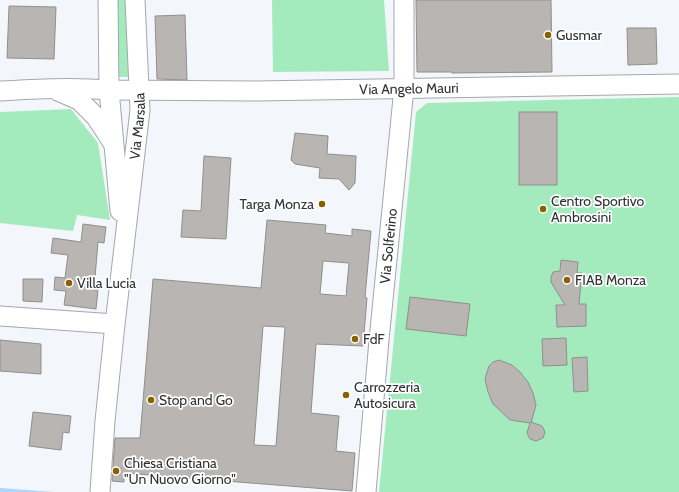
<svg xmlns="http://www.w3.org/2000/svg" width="679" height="492" font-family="Cabin,sans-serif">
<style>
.green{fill:#a3ebbd}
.water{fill:#acd6fd}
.building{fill:#b8b5b2;stroke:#918e8b;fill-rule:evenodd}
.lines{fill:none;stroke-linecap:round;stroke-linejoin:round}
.minor-casing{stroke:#a5a7ab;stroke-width:21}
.minor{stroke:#fff;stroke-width:19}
.poi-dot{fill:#886000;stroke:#fff;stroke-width:1.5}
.labels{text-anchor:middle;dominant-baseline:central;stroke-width:3.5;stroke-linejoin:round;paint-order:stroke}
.poi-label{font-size:14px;fill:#313234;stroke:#fff;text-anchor:start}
.street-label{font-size:14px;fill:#313234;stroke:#fff}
</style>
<rect width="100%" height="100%" fill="#f3f6fa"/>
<!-- green -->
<g class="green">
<polygon points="116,0 130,0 131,77 116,77"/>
<polygon points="272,0 384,0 389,71 273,72"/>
<polygon points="679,97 679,492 379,492 416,112 427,103"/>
<polygon points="71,109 98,143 110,220 77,215 73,231 0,223 0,112"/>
</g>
<!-- water -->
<polygon class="water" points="0,488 54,492 0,492"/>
<!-- building -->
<g class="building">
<polygon points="416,0 551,0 552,72 452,73 452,72 417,72"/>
<polygon points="9,6 56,7 54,59 7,58"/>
<polygon points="185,15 187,80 157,79 155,16"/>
<polygon points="627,28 656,28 657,64 628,65"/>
<rect x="519" y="112" width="38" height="73"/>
<polygon points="295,133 328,136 327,154 356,156 355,183 349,190 339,179 319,178 320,168 295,164 291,160"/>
<polygon points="204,156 231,158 226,239 181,237 183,210 201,211"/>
<path d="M267,220L326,225L325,233L352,236V229L371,231L365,297L367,298L363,346L316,344L311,413L339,416L336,451L355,453L352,491L124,473V482L112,481L115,438H140L153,279L261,288ZM323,261L349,263L346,296L320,294ZM263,326L285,327L276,446L254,445Z"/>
<polygon points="83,224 106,227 104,243 98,242 94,290 98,290 96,309 64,305 66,291 54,290 55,277 65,278 68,255 51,253 53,238 81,242"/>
<polygon points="561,260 578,262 577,273 582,273 579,304 586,304 586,326 557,327 556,305 565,305 551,282 551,277 553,272 560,271"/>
<polygon points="23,279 43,279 42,302 23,301"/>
<polygon points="410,297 470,304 466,336 406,329"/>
<polygon points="566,338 567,365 543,366 542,339"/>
<polygon points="0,340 41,344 41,374 0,371"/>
<polygon points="587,357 588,391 574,392 572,358"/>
<polygon points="499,360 512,365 520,372 528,382 533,393 536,405 531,423 531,422 542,426 545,432 543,438 536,441 530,439 527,433 530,423 510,420 493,404 488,392 485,379 489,366 493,362"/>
<polygon points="33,412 71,416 69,433 63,432 61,450 29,446"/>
</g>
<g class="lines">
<!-- minor casing -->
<g class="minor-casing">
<g id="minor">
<polyline points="108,0 109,90 120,211"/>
<path id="s1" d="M0,91C36,89 73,87 109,90L257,91L679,84"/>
<polyline points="58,91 79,100 96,117 113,143"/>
<polyline points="0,316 115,324"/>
<path id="s2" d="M100,492L105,421L115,324L140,110L135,0"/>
<path id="s3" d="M366,492L379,340L404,88V0"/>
</g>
</g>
<!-- minor -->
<use href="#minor" class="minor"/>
</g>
<!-- markers -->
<g class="poi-dot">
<circle cx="548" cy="35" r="4"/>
<circle cx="322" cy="204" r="4"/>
<circle cx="543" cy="209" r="4"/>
<circle cx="567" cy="280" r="4"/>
<circle cx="69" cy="283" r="4"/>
<circle cx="355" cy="339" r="4"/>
<circle cx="346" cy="395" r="4"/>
<circle cx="151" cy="400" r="4"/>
<circle cx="116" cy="471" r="4"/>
</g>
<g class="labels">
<!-- poi labels -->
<g class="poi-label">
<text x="556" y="35">Gusmar</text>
<text x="551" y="201">Centro Sportivo<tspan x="551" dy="16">Ambrosini</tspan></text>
<text x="314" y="204" text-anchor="end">Targa Monza</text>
<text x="575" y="280">FIAB Monza</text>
<text x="77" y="283">Villa Lucia</text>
<text x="363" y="339">FdF</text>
<text x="354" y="387">Carrozzeria<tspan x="354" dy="16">Autosicura</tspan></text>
<text x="159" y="400">Stop and Go</text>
<text x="124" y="463">Chiesa Cristiana<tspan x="124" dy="16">"Un Nuovo Giorno"</tspan></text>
</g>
<!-- street labels -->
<g class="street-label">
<text stroke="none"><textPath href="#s1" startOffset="409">Via Angelo Mauri</textPath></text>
<text stroke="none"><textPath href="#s2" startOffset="368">Via Marsala</textPath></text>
<text stroke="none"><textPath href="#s3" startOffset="247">Via Solferino</textPath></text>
</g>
</g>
</svg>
